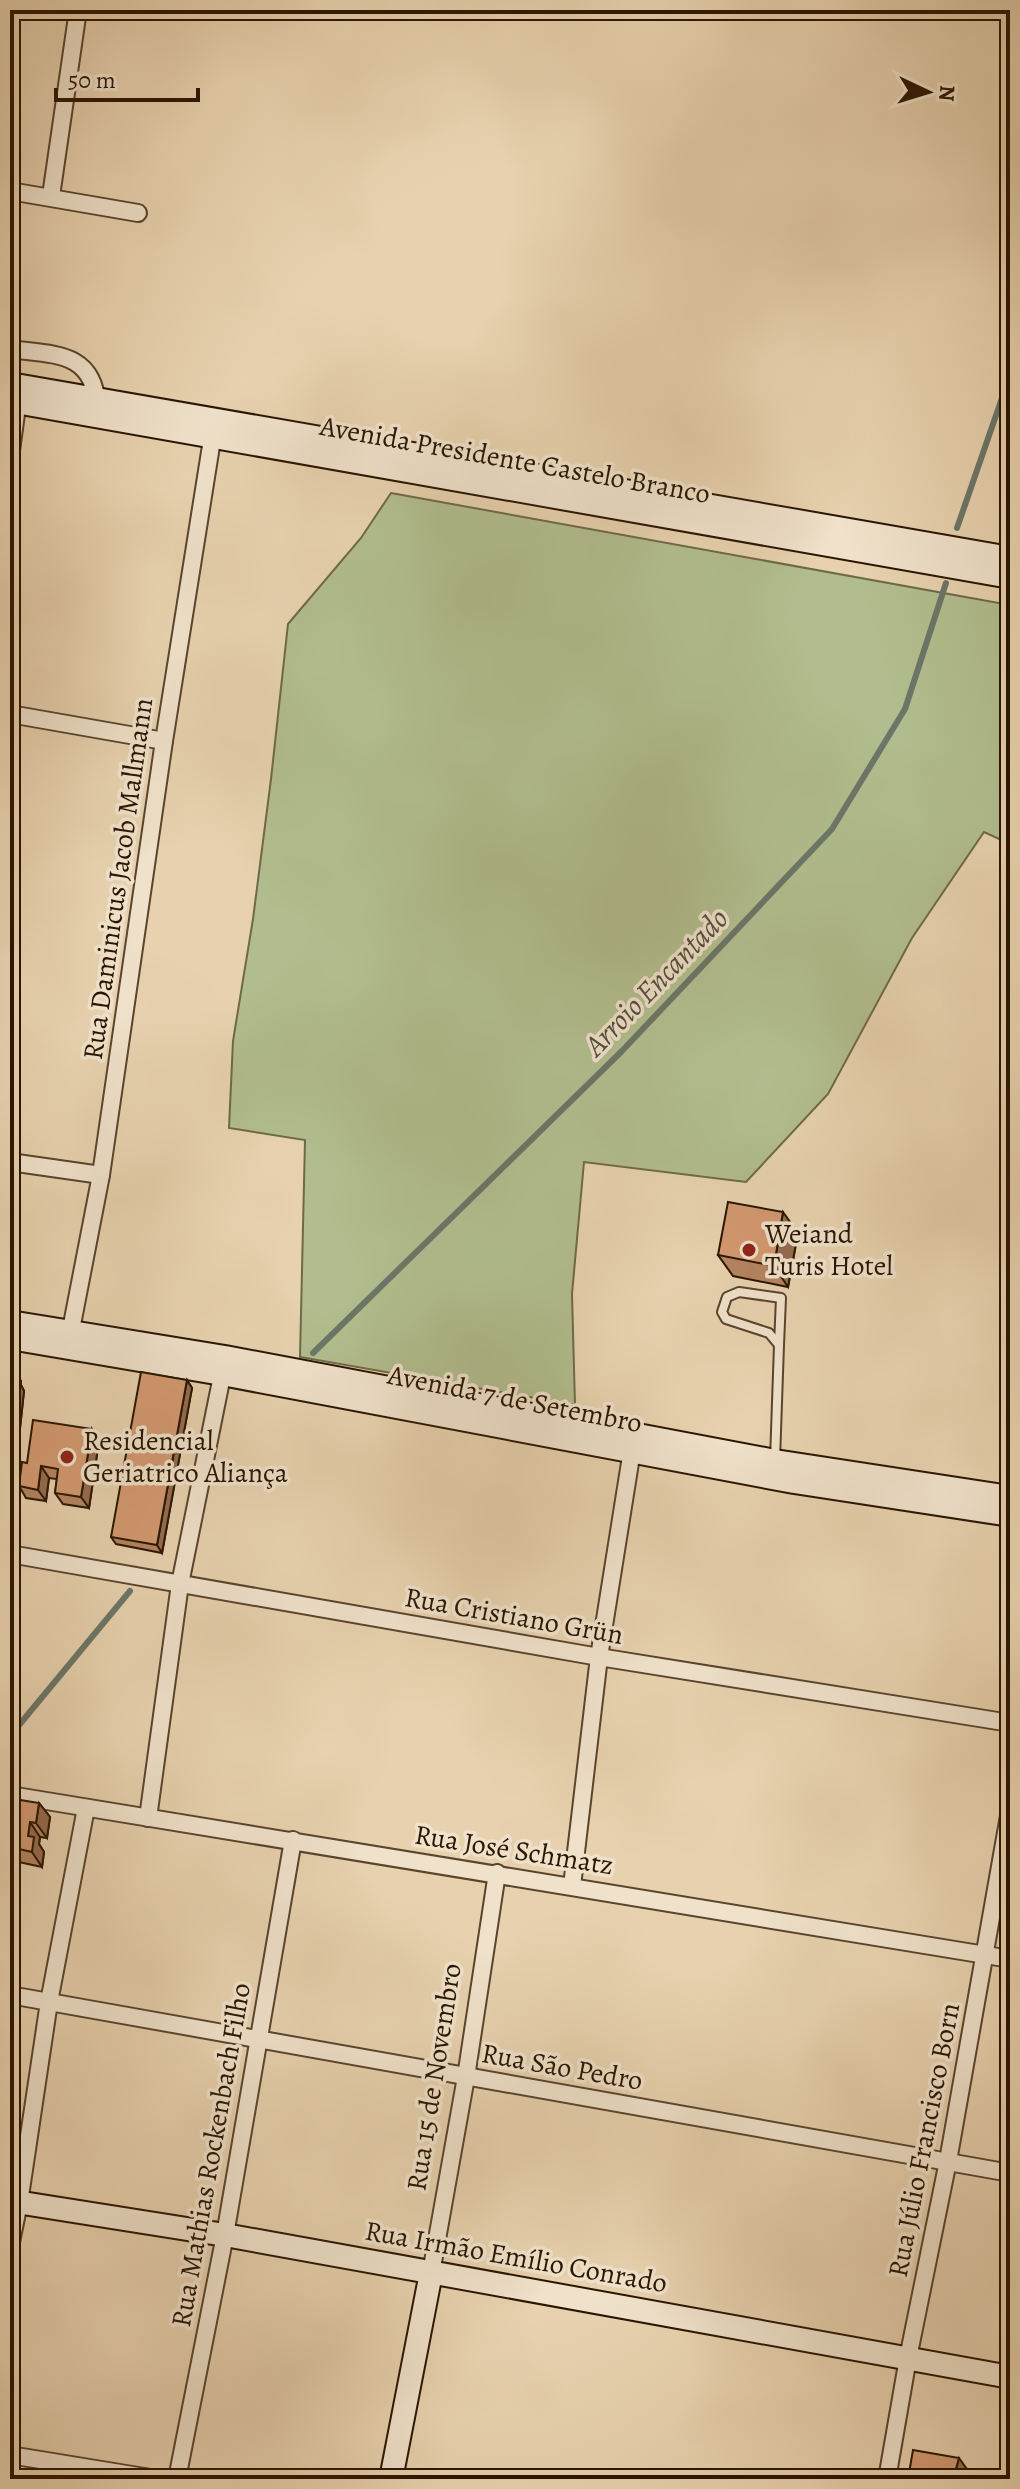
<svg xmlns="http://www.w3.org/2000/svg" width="1020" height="2489" font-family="Alegreya,serif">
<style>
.green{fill:#b1bd8e;stroke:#6e6948;stroke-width:2}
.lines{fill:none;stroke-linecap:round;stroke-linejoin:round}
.stream{stroke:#6b7668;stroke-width:6}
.lane-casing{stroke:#59442c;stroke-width:12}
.street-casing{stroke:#59442c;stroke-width:20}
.secondary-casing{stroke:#2a1501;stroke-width:26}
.lane{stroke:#efe1ca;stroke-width:8}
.street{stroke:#efe1ca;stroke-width:16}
.secondary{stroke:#efe1ca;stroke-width:22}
.wall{fill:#b58461;stroke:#2a1501;stroke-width:2}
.shaded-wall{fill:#946b4f;stroke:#2a1501;stroke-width:2}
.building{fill:#d39971;stroke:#2a1501;stroke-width:2}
.poi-dot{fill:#8f2418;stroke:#efe1ca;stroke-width:3}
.labels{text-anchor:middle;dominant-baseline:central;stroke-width:7;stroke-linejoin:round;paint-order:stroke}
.street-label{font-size:28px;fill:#2a1501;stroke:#efe1ca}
.poi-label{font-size:28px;fill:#2a1501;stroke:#efe1ca;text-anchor:start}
.water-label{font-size:30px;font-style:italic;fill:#504e3d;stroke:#efe1ca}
</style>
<rect width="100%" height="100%" fill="#e7d1ae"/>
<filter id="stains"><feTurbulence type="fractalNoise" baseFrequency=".0025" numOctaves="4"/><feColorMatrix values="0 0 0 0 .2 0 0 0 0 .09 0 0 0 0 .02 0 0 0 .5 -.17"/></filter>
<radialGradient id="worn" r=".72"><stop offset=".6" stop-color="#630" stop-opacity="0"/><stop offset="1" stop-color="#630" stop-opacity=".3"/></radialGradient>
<!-- green -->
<polygon class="green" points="391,493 1010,605 1010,844 984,832 912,938 828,1094 746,1182 584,1162 572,1294 575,1405 300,1357 305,1140 229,1128 233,1041 253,919 271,779 288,624 361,538"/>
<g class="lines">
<!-- stream -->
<g class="stream">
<polyline points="957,528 1010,375"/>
<polyline points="313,1353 621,1052 832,829 905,709 946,583"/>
<polyline points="10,1736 130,1591"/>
</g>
<!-- lane casing -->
<g class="lane-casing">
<polyline id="lane" points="775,1460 779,1345 769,1333 726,1319 722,1312 727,1297 739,1292 781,1298 779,1345"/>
</g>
<!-- street casing -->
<g class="street-casing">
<g id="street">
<polyline points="10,191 138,213"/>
<polyline points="51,196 78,10"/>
<path d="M10,349C54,355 94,351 97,406"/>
<polyline points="10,458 19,392"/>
<polyline points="10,714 164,741"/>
<polyline points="10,1162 101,1175"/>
<polyline points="69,1340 101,1175 164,741 214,427"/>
<polyline points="10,1554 599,1657 1010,1723"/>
<polyline points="10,1795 1010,1959"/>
<polyline points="148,1818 180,1584 224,1366"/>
<polyline points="572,1886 599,1657 633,1444"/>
<polyline points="10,1995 1010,2173"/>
<polyline points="10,2247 19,2203 49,2002 86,1808"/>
<polyline points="431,2273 466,2077 497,1873"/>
<polyline points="10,2455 157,2479"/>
<polyline points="177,2479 225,2235 293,1840"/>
<polyline points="887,2479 908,2358 948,2161 1010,1810"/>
</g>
</g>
<!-- secondary casing -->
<g class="secondary-casing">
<g id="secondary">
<polyline points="10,384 1010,558"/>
<polyline points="10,401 1010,577"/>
<polyline points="10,1322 225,1357 775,1461 1010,1497"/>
<polyline points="10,1338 222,1374 794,1482 1010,1515"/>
<polyline points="10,2201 225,2235 1010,2377"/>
<polyline points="391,2479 431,2273"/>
</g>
</g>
<!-- lane -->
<use href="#lane" class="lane"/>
<!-- street -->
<use href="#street" class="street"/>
<!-- secondary -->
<use href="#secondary" class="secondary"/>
</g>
<!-- wall -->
<g class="wall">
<polygon points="798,1233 788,1287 733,1276 718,1255"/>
<polygon points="10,1369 13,1370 21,1381 21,1385 24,1391 19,1438 10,1437"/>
<polygon points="187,1380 192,1388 162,1553 116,1544 111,1537"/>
<polygon points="99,1441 89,1508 63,1504 55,1493 57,1479 49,1478 46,1501 26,1498 19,1486 27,1463"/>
<polygon points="10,1798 15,1803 19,1804 39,1803 50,1817 47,1838 40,1837 39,1844 44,1852 42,1867 14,1861 14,1863 10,1862"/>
</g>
<!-- shaded-wall -->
<g class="shaded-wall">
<polygon points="783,1212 798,1233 788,1287 774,1266"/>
<polygon points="13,1370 21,1381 21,1385 24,1391 19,1438 11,1426"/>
<polygon points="187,1380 192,1388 162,1553 157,1545"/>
<polygon points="92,1429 99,1441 89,1508 81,1497"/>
<polygon points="41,1466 49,1478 46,1501 38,1490"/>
<polygon points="39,1803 50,1817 47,1838 36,1823"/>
<polygon points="30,1822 40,1837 39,1844 44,1852 42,1867 32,1852 28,1836"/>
<polygon points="959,2458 969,2472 956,2469"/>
</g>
<!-- building -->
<g class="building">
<polygon points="728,1202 783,1212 774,1266 718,1255"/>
<polygon points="10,1369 13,1370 12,1379 17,1379 11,1426 10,1426"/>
<polygon points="141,1372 187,1380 157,1545 111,1537"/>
<polygon points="33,1420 92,1429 81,1497 55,1493 58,1469 41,1466 38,1490 19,1486 22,1462 27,1463"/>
<polygon points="10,1798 11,1799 11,1803 19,1804 20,1800 39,1803 36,1823 30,1822 28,1836 34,1837 32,1852 10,1847"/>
<polygon points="913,2450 959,2458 956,2469 1010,2478 1010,2479 908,2479"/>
</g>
<!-- markers -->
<g class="poi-dot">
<circle cx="749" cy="1250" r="8"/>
<circle cx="67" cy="1457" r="8"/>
</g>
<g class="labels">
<!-- street labels -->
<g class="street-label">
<text transform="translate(515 460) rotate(10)">Avenida Presidente Castelo Branco</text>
<text transform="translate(118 879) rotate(-82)">Rua Daminicus Jacob Mallmann</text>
<text transform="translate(515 1399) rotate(11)">Avenida 7 de Setembro</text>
<text transform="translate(514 1616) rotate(10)">Rua Cristiano Grün</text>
<text transform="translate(514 1850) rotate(9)">Rua José Schmatz</text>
<text transform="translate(562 2067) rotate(10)">Rua São Pedro</text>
<text transform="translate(434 2077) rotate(-81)">Rua 15 de Novembro</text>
<text transform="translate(924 2140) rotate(-79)">Rua Júlio Francisco Born</text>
<text transform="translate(211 2155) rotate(-80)">Rua Mathias Rockenbach Filho</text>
<text transform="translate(516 2257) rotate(10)">Rua Irmão Emílio Conrado</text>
</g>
<!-- poi labels -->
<g class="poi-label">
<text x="765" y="1234">Weiand<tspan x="765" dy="32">Turis Hotel</tspan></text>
<text x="83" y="1441">Residencial<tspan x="83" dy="32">Geriatrico Aliança</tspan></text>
</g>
<!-- water labels -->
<g class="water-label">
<text transform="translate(656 982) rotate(-46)">Arroio Encantado</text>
</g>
</g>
<!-- margin -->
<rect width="1020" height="2489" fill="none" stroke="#e7d1ae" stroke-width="40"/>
<rect x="12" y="12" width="996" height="2465" fill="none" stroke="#2a1501" stroke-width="4"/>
<rect x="20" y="20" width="980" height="2449" fill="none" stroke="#2a1501" stroke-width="2"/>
<!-- north arrow -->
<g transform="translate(928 92) rotate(94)" stroke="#efe1ca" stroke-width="6" paint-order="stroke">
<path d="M0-6L14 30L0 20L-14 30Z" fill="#2a1501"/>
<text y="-12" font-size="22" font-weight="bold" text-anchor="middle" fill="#2a1501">N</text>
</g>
<!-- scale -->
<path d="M56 88v12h142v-12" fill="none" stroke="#2a1501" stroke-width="4"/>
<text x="68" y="88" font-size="24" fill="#2a1501" stroke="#efe1ca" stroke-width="6" paint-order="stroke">50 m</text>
<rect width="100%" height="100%" filter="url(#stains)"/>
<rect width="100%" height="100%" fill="url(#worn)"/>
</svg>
